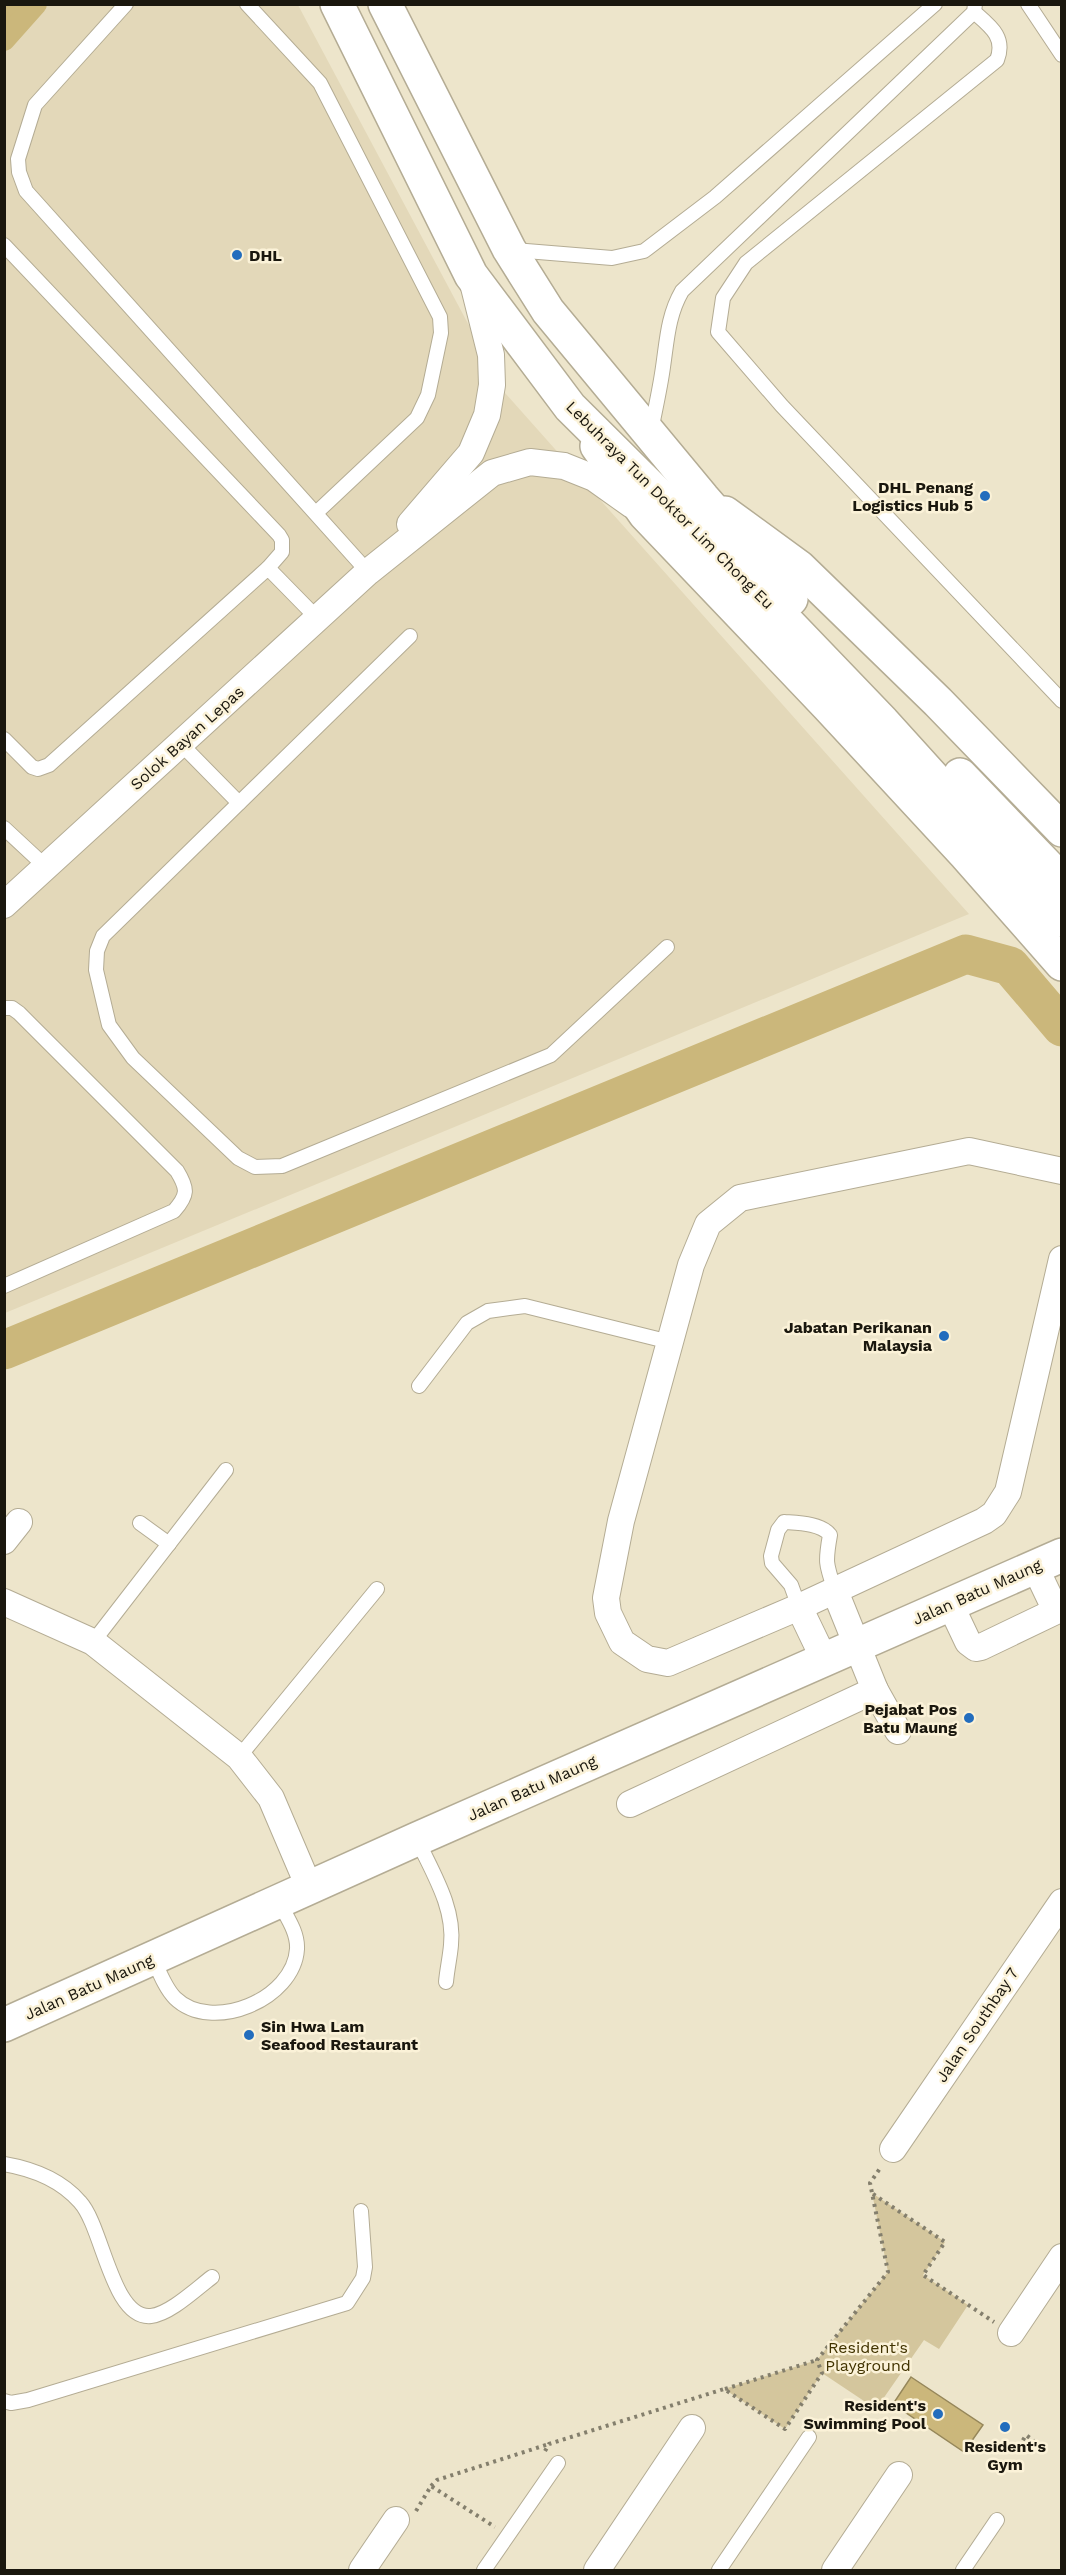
<svg xmlns="http://www.w3.org/2000/svg" width="1066" height="2575" font-family="'Work Sans',sans-serif">
<style>
.built{fill:#e3d8b9}
.green{fill:#d4c69d}
.water{fill:#cbb77b;stroke:#96875a;stroke-width:1.5}
.lines{fill:none;stroke-linecap:round;stroke-linejoin:round}
.canal{stroke:#cbb77b;stroke-width:22}
.river{stroke:#cbb77b;stroke-width:39}
.lane-casing{stroke:#b4ac94;stroke-width:16}
.street-casing{stroke:#b4ac94;stroke-width:28}
.secondary-casing{stroke:#b4ac94;stroke-width:36}
.highway-casing{stroke:#b4ac94;stroke-width:36}
.path{stroke:#847f6d;stroke-width:4;stroke-dasharray:3 4.5;stroke-linecap:butt}
.lane{stroke:#fff;stroke-width:14}
.street{stroke:#fff;stroke-width:26}
.secondary{stroke:#fff;stroke-width:33}
.highway{stroke:#fff;stroke-width:33}
.poi-dot{fill:#236dbd;stroke:#fbf2d8;stroke-width:2}
.labels{text-anchor:middle;dominant-baseline:central;stroke-width:5;stroke-linejoin:round;paint-order:stroke}
.poi-label{font-size:16px;font-weight:bold;fill:#1a170e;stroke:#fbf2d8;text-anchor:end}
.street-label{font-size:16px;fill:#1a170e;stroke:#fbf2d8}
.park-label{font-size:16px;fill:#413300;stroke:#fbf2d8}
</style>
<rect width="100%" height="100%" fill="#ede5cb"/>
<!-- built -->
<polygon class="built" points="5,5 298,5 505,393 969,914 5,1313"/>
<!-- green -->
<polygon class="green" points="872,2193 945,2242 923,2275 968,2305 939,2349 924,2340 876,2409 822,2373 785,2429 724,2389 817,2360 888,2272"/>
<!-- water -->
<g class="water">
<polygon points="5,4 36,5 5,40 4,5"/>
<polygon points="911,2377 983,2425 964,2452 893,2404"/>
</g>
<g class="lines">
<!-- canal -->
<polyline class="canal" points="4,40 36,4"/>
<!-- river -->
<polyline class="river" points="4,1350 966,954 1010,966 1062,1027"/>
<!-- lane casing -->
<g class="lane-casing">
<g id="lane">
<polyline points="126,4 35,105 18,159 19,172 26,191 368,572"/>
<polyline points="247,4 320,83 440,317 441,333 428,395 417,418 316,513"/>
<polyline points="1028,4 1062,55"/>
<path d="M974,12C990,26 1006,37 997,60L746,263L723,298L718,332L782,406L1062,701"/>
<polyline points="4,245 279,535 282,540 282,552 268,568"/>
<polyline points="514,250 612,258 644,251 715,197 935,4"/>
<path d="M651,431C655,410 660,389 663,367C667,340 668,315 682,291L974,12L975,4"/>
<polyline points="410,636 103,936 97,951 96,970 109,1025 133,1058 238,1158 255,1167 282,1166 551,1055 667,947"/>
<polyline points="4,739 32,767 38,769 49,765 268,568 317,618"/>
<polyline points="181,744 239,803"/>
<polyline points="4,828 46,867"/>
<path d="M4,1008H12L19,1013L177,1171C188,1189 188,1195 174,1211L4,1286"/>
<polyline points="419,1386 467,1323 488,1311 525,1306 670,1342"/>
<polyline points="140,1523 169,1544"/>
<path d="M799,1607L791,1585L772,1563L771,1556L778,1530L784,1522C797,1523 821,1523 830,1535C825,1563 826,1564 835,1591"/>
<polyline points="93,1642 226,1470"/>
<polyline points="239,1757 377,1589"/>
<path d="M417,1839C432,1872 455,1907 451,1945C450,1957 447,1970 446,1982"/>
<path d="M153,1958C159,1971 165,1988 175,1998C212,2034 294,1999 297,1949C298,1932 286,1916 279,1902"/>
<path d="M4,2164C33,2169 61,2180 80,2202C103,2227 112,2320 151,2316C170,2314 196,2289 212,2277"/>
<polyline points="4,2401 11,2403 28,2400 347,2303 363,2278 365,2267 361,2211"/>
<polyline points="484,2570 558,2463"/>
<polyline points="719,2570 809,2437"/>
<polyline points="963,2570 997,2520"/>
</g>
</g>
<!-- street casing -->
<g class="street-casing">
<g id="street">
<polyline points="410,524 471,453 487,415 492,385 491,355 473,283"/>
<polyline points="4,905 368,572 492,473 530,462 564,466 594,478 632,505"/>
<polyline points="1062,1171 969,1151 740,1198 708,1224 691,1265 621,1521 606,1598 608,1613 622,1642 647,1659 668,1663 799,1607 984,1521 994,1514 1008,1492 1062,1259"/>
<polyline points="4,1541 19,1522"/>
<polyline points="835,1591 875,1690 898,1731"/>
<polyline points="4,1602 93,1642 239,1757 271,1798 309,1887"/>
<polyline points="950,1604 968,1642 976,1648 981,1647 1056,1611 1035,1567"/>
<polyline points="799,1607 824,1659"/>
<polyline points="630,1804 875,1690"/>
<polyline points="893,2149 1062,1902"/>
<polyline points="1011,2333 1062,2257"/>
<polyline points="362,2570 396,2520"/>
<polyline points="597,2570 692,2428"/>
<polyline points="835,2570 899,2475"/>
</g>
</g>
<!-- secondary casing -->
<g class="secondary-casing">
<g id="secondary">
<polyline points="597,446 645,514 828,706 966,855 1062,964"/>
<polyline points="725,513 799,567 938,702 1062,830"/>
<polyline points="4,2025 417,1839 1062,1555"/>
</g>
</g>
<!-- highway casing -->
<g class="highway-casing">
<g id="highway">
<polyline points="337,4 471,275 570,407 786,621 883,722 1062,920"/>
<polyline points="385,4 509,249 548,311 703,498 791,599"/>
<polyline points="960,775 1062,881"/>
</g>
</g>
<!-- path -->
<g class="path">
<polyline points="873,2194 945,2242 923,2275 994,2322"/>
<polyline points="725,2389 817,2360"/>
<polyline points="1028,2450 1020,2445 1026,2435 1034,2441"/>
<polyline points="545,2451 549,2444 724,2389 785,2429 822,2373 817,2360 888,2272 870,2183 881,2167"/>
<polyline points="431,2486 437,2480 549,2444"/>
<polyline points="416,2511 431,2486 495,2527"/>
</g>
<!-- lane -->
<use href="#lane" class="lane"/>
<!-- street -->
<use href="#street" class="street"/>
<!-- secondary -->
<use href="#secondary" class="secondary"/>
<!-- highway -->
<use href="#highway" class="highway"/>
</g>
<!-- markers -->
<g class="poi-dot">
<circle cx="237" cy="255" r="6"/>
<circle cx="985" cy="496" r="6"/>
<circle cx="944" cy="1336" r="6"/>
<circle cx="969" cy="1718" r="6"/>
<circle cx="249" cy="2035" r="6"/>
<circle cx="938" cy="2414" r="6"/>
<circle cx="1005" cy="2427" r="6"/>
</g>
<g class="labels">
<!-- poi labels -->
<g class="poi-label">
<text x="249" y="255" text-anchor="start">DHL</text>
<text x="973" y="487">DHL Penang<tspan x="973" dy="18">Logistics Hub 5</tspan></text>
<text x="932" y="1327">Jabatan Perikanan<tspan x="932" dy="18">Malaysia</tspan></text>
<text x="957" y="1709">Pejabat Pos<tspan x="957" dy="18">Batu Maung</tspan></text>
<text x="261" y="2026" text-anchor="start">Sin Hwa Lam<tspan x="261" dy="18">Seafood Restaurant</tspan></text>
<text x="926" y="2405">Resident's<tspan x="926" dy="18">Swimming Pool</tspan></text>
<text x="1005" y="2446" text-anchor="middle">Resident's<tspan x="1005" dy="18">Gym</tspan></text>
</g>
<!-- street labels -->
<g class="street-label">
<text transform="translate(670 505) rotate(45)">Lebuhraya Tun Doktor Lim Chong Eu</text>
<text transform="translate(187 738) rotate(-42)">Solok Bayan Lepas</text>
<text transform="translate(977 1592) rotate(-24)">Jalan Batu Maung</text>
<text transform="translate(532 1788) rotate(-24)">Jalan Batu Maung</text>
<text transform="translate(89 1987) rotate(-24)">Jalan Batu Maung</text>
<text transform="translate(977 2025) rotate(-56)">Jalan Southbay 7</text>
</g>
<!-- park labels -->
<g class="park-label">
<text x="868" y="2347">Resident's<tspan x="868" dy="18">Playground</tspan></text>
</g>
</g>
<!-- border -->
<rect width="1066" height="2575" fill="none" stroke="#1a170e" stroke-width="12"/>
</svg>
